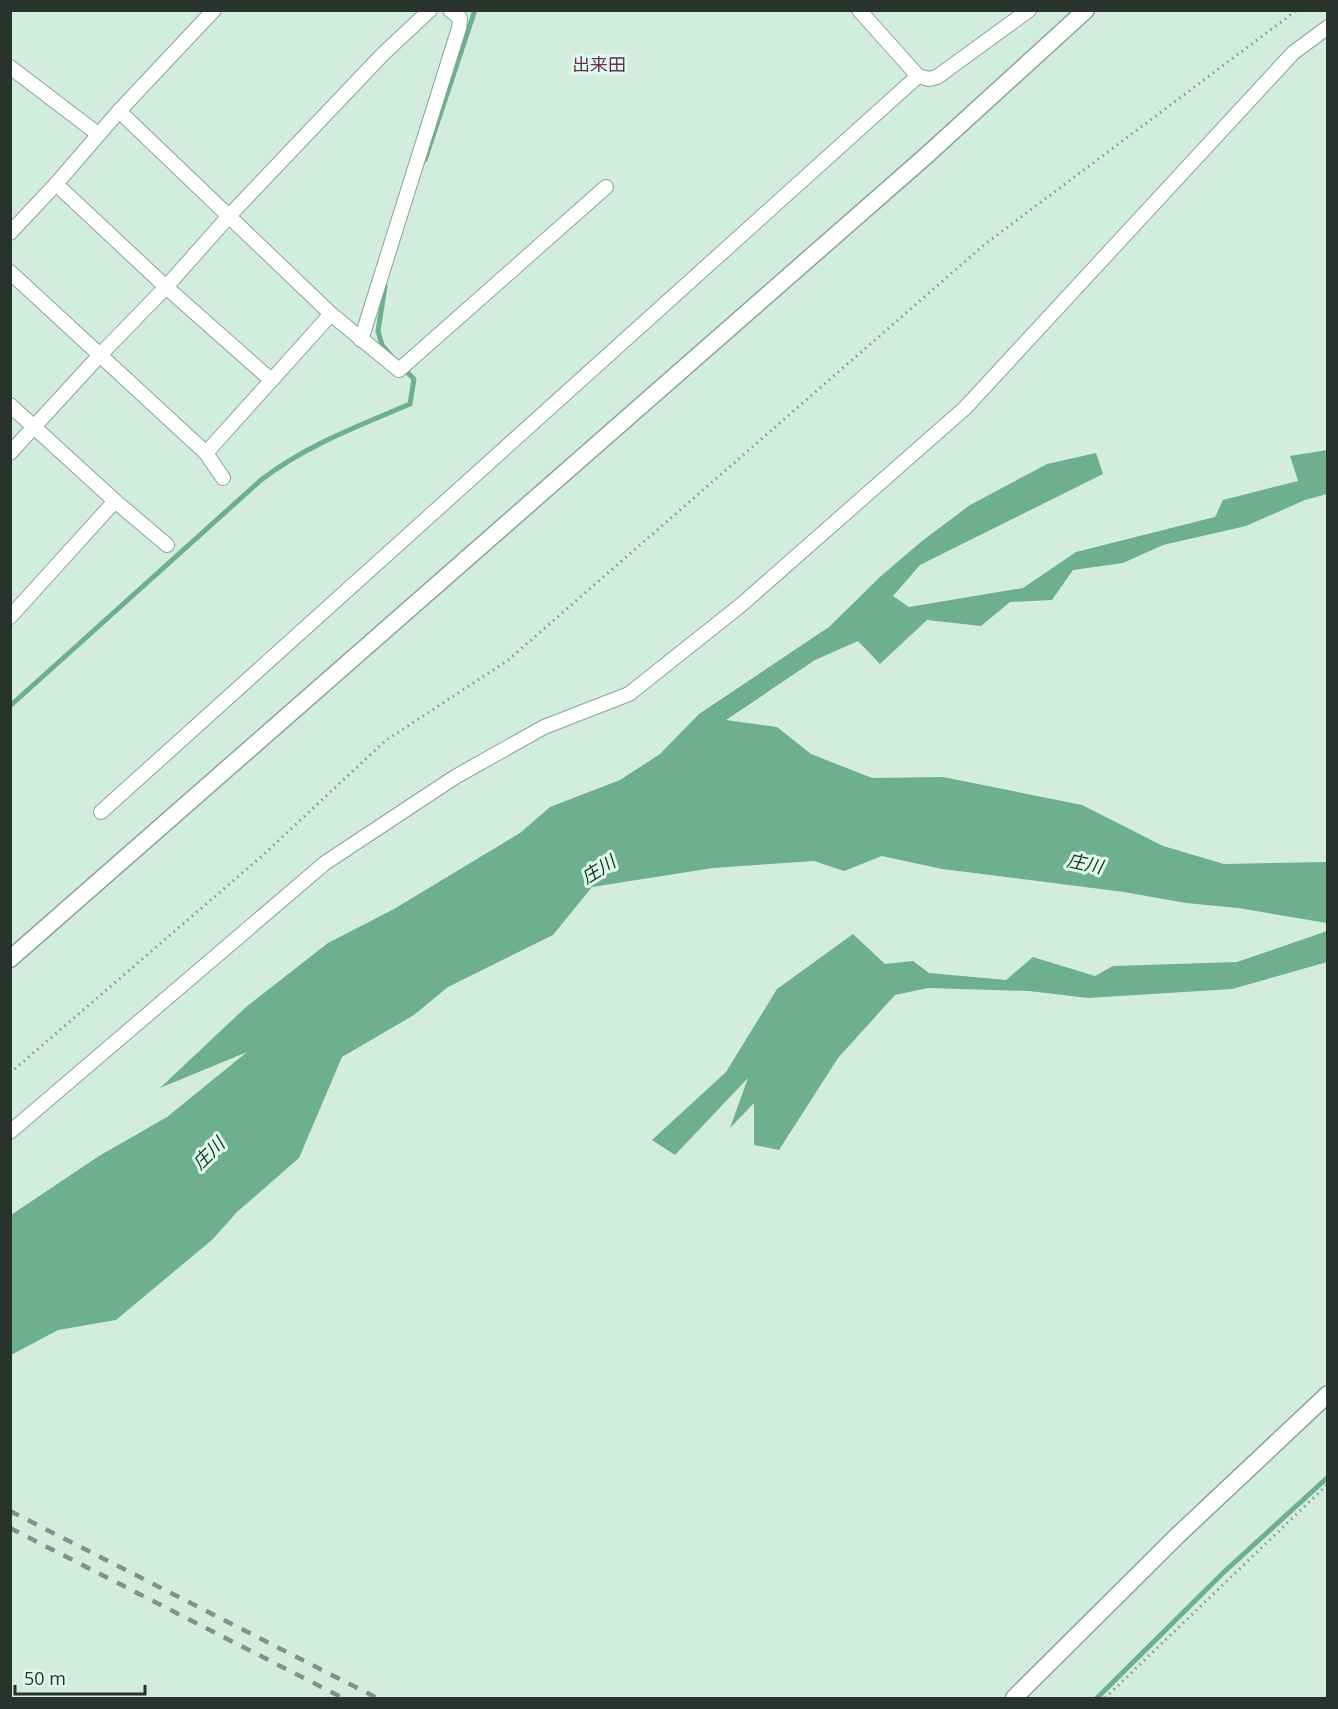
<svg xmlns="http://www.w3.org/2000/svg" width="1338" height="1709" font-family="'Open Sans','Noto Sans JP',sans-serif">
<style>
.water{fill:#6eb08d}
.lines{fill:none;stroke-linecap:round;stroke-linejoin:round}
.stream{stroke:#6eb08d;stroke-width:5}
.minor-casing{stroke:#8ba596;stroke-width:16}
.tertiary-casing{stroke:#8ba596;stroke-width:19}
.path{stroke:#85988d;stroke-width:3;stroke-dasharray:1.5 4.5;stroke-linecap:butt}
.minor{stroke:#fff;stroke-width:14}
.tertiary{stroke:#fff;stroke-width:16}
.rail{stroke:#809388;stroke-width:4.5;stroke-dasharray:10 10;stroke-linecap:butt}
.labels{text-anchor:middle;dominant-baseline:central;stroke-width:6;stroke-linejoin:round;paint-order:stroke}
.neighbourhood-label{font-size:18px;fill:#662c55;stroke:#dffaea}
.water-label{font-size:18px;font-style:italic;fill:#133222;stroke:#dffaea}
</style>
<rect width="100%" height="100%" fill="#d2eddd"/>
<!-- water -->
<g class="water">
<polygon points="1327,450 1327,494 1305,500 1246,526 1163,545 1123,563 1073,570 1052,600 1010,602 981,626 927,620 880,664 858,641 815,660 726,720 777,727 811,754 872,778 943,777 1082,805 1163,846 1224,864 1327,862 1327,923 1238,908 1186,903 1124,892 942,869 882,856 844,871 814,861 713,868 592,887 553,935 448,987 414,1015 342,1057 299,1158 237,1212 213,1239 116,1320 58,1330 11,1355 11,1215 99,1156 167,1117 247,1052 160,1088 246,1007 328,943 394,909 520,833 550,807 620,780 660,754 699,714 829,627 881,576 922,541 970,505 1047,464 1096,453 1103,474 920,565 893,596 909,607 1023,588 1076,552 1215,517 1223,500 1298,481 1290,456"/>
<polygon points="1327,931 1327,962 1232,989 1088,998 1029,991 928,988 895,995 838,1058 779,1150 754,1145 754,1103 730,1128 748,1078 675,1155 652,1140 726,1072 777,989 853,934 885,964 913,961 929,973 1006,980 1033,957 1095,976 1113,966 1237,962"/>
</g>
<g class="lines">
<!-- stream -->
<g class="stream">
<polyline points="425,160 475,10"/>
<polyline points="385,286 378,331 382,345 393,358"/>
<path d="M10,706L261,480C306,445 359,426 410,404L414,379L402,367"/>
<polyline points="1097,1698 1224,1572 1328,1477"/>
</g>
<!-- minor casing -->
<g class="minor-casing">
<g id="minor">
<polyline points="859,10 918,76 929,79 937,77 1029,10"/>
<polyline points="10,67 98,134"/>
<polyline points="119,111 331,314 206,453"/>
<polyline points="56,184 166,287 271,380"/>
<polyline points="10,233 56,184 119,111 214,10"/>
<polyline points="10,272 206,453 223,478"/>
<polyline points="331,314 399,370 606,187"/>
<polyline points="361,340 459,28 460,18 450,10"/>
<polyline points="10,405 115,501 167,545"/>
<polyline points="10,453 99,356 166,287 229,216 383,54 430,10"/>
<polyline points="10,617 115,501"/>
<polyline points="101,812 918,76"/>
<polyline points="10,1132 325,863 455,777 544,727 629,694 741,605 965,408 1293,53 1328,27"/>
</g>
</g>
<!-- tertiary casing -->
<g class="tertiary-casing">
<g id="tertiary">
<polyline points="10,959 927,155 1086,10"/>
<polyline points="1014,1698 1177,1536 1328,1394"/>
</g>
</g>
<!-- path -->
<g class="path">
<polyline points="10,1073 262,856 385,741 507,661 985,244 1297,10"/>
<polyline points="1105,1698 1328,1484"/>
</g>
<!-- minor -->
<use href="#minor" class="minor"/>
<!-- tertiary -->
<use href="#tertiary" class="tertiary"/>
<!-- rail -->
<g class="rail">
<polyline points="10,1511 377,1698"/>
<polyline points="10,1528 343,1698"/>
</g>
</g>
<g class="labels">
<!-- neighbourhood labels -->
<g class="neighbourhood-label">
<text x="599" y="64">出来田</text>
</g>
<!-- water labels -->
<g class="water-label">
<text transform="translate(1085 863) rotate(12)">庄川</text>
<text transform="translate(598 869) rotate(-32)">庄川</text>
<text transform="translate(208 1153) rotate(-45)">庄川</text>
</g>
</g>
<!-- border -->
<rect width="1338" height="1709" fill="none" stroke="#28332d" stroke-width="24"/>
<!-- scale -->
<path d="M15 1685v9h130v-9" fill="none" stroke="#28332d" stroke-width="3"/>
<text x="24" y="1685" font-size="18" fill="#28332d" stroke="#dffaea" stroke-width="4.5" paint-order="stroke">50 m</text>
</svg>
